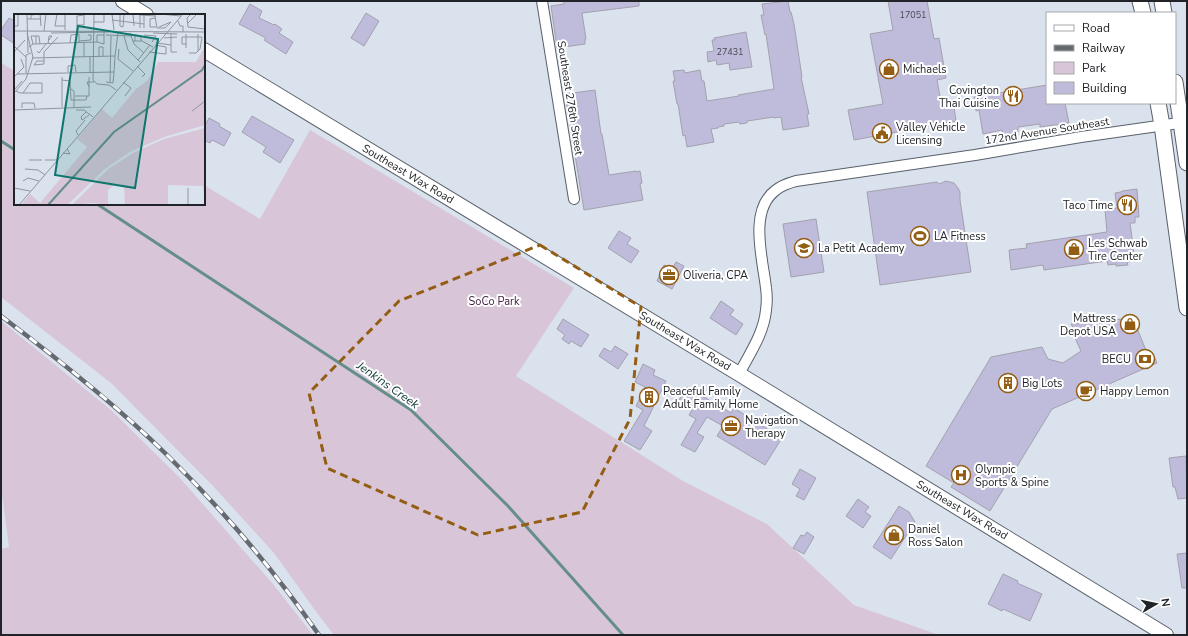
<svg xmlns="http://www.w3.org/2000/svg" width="1188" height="636" font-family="'Nunito Sans',sans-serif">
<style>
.green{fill:#d8c6d8}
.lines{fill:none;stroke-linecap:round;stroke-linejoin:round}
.stream{stroke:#658e8a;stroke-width:3}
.building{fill:#bfbbdb;stroke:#a3a1ae}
.street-casing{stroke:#59606a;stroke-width:12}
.secondary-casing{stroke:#59606a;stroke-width:16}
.primary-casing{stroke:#59606a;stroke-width:17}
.street{stroke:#fff;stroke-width:10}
.secondary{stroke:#fff;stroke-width:14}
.primary{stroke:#fff;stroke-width:15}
.rail-casing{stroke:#656a71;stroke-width:4.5}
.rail{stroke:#fff;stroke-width:3;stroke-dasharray:9;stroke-linecap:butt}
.marked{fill:none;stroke:#935d13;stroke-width:3;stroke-dasharray:8 5;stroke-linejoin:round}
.labels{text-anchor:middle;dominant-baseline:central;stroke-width:4;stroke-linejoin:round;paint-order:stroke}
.number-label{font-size:9px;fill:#484954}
.poi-label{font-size:11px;fill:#202327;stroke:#fff;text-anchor:start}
.street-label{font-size:11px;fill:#202327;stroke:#fff}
.park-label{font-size:11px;fill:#422044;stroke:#fff}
.water-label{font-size:12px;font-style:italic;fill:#103937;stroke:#fff}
.inset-river{fill:none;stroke:#658e8a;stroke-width:2}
.inset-road{fill:none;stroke:#90969e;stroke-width:1}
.view{fill:#0f766e;fill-opacity:0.15;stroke:#0f766e;stroke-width:2}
.inset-edge{fill:none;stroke:#202327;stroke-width:2}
</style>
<rect width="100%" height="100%" fill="#dae2ee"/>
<!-- green -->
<g class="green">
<polygon points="1,63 15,71 15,204 204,204 204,185 260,219 310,130 574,288 516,376 683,481 767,524 854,605 939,635 334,635 317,613 274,553 213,486 111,383 1,297"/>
<polygon points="1,321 111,410 179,477 273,584 313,635 1,635 1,549 9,547 1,487"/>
</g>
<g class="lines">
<!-- stream -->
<g class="stream">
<polyline points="1,141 15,150"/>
<polyline points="97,204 411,410 508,506 623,635"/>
</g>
</g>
<!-- building -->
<g class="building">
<polygon points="564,1 639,1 639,6 582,13 586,39 585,39 585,44 557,48 551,6 564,4"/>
<polygon points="788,1 790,12 791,12 794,24 802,77 801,77 809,114 807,114 809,126 783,130 781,117 774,118 774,117 747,121 747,123 740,124 739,122 724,124 724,126 718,127 718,128 711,129 714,142 687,147 685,135 683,136 678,104 677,104 673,81 675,81 673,71 684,70 685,73 700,70 702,81 704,81 707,101 739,96 738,95 774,89 766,34 765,35 761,15 764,15 762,4"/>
<polygon points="888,1 927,1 934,39 939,38 946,78 937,80 941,102 953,100 956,121 854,140 848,110 883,104 870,34 893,30"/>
<polygon points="250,4 262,11 259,18 274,25 275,24 282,29 279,33 293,42 286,54 264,40 266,38 239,24"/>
<polygon points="366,13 379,21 364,46 351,38"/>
<polygon points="9,18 15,21 15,44 1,35 1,30"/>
<polygon points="746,32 752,67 730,70 729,63 717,65 716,60 708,62 707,52 714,51 712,40 715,40 714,38"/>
<polygon points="1047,85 1047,103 1065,103 1069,123 1040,127 1040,124 1018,127 1018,132 1003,135 1002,130 983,134 979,110 976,111 974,97"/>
<polygon points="595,90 601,134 602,134 609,175 636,171 636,172 640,171 642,183 640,184 643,200 584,210 565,94"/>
<polygon points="252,116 294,140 280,163 263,152 266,147 242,132"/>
<polygon points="209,118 220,124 219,126 231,133 224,146 212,140 210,143 204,140 204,127"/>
<polygon points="946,181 954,183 958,188 960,192 960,200 971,272 880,285 867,192 937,182 939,184"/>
<polygon points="1137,189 1139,217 1135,217 1135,223 1130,223 1135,261 1127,262 1128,265 1116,266 1116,264 1108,265 1107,261 1044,270 1043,265 1011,270 1009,250 1027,248 1026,244 1107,232 1105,210 1117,208 1115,193 1121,192 1122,191"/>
<polygon points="816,219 824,272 791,277 783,224"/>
<polygon points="619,231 631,238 627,244 639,251 631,263 608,248"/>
<polygon points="676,262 684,266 672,289 657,281 664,265 672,269"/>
<polygon points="721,301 734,310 730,315 743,324 736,335 710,318"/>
<polygon points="1133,318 1149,358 1154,356 1157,363 1052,409 990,511 951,487 954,483 926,466 991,357 1042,347 1048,359 1063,363 1081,351 1075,338 1078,336 1071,324"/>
<polygon points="563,319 589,335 581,347 571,341 569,344 562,339 565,335 557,329"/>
<polygon points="615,346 628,354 618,369 599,356 604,348 611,352"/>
<polygon points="643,364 655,370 653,375 666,381 644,426 652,431 640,450 624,441 643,410 636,406 645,387 635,382"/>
<polygon points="687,387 731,413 734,408 782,438 765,465 717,436 723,426 707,417 697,433 704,437 695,452 681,445 696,419 689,415 693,408 679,400"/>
<polygon points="1186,456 1187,498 1178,499 1175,487 1173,487 1169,458"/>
<polygon points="800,469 816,478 804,500 796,496 800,489 792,484"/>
<polygon points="858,499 869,507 865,512 871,516 863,528 846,516"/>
<polygon points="899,506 909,512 915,522 891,559 873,547"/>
<polygon points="807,532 814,537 804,554 793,548 801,535 804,536"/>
<polygon points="1187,553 1187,588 1182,588 1177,554"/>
<polygon points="1003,574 1018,581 1017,583 1042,594 1030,621 1003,609 1002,611 988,604"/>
</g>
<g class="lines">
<!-- street casing -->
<g class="street-casing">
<g id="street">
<polyline points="542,1 574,199"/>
<path d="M739,374C750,353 764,333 766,310C767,303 767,295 766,288C763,260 748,210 776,190C782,185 789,183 796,181L975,155L1081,137L1186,122"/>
</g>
</g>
<!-- secondary casing -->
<g class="secondary-casing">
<g id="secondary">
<polyline points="123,1 146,15"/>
<polyline points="204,50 739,374 1166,635"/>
</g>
</g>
<!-- primary casing -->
<g class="primary-casing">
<g id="primary">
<polyline points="1140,1 1143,13"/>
<polyline points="1162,1 1164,13"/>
<polyline points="1175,82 1187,163"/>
<polyline points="1158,103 1162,125 1187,308"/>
</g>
</g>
<!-- street -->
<use href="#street" class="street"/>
<!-- secondary -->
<use href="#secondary" class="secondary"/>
<!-- primary -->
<use href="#primary" class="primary"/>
<!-- rail casing -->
<g class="rail-casing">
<path id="rail" d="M1,316C58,359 115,404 166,454C222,509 274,570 319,635"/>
</g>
<!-- rail -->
<use href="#rail" class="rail"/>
</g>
<!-- marked area -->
<path class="marked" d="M540,245L641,307L630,419L582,512L478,535L327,468L309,393L399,301Z"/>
<!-- icons -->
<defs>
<g id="shop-ring" transform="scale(1)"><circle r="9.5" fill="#fff" stroke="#935d13" stroke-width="1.5"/><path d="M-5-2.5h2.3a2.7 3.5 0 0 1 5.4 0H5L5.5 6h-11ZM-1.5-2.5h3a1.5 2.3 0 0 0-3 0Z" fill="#935d13"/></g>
<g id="restaurant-ring" transform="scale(1)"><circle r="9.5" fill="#fff" stroke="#935d13" stroke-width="1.5"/><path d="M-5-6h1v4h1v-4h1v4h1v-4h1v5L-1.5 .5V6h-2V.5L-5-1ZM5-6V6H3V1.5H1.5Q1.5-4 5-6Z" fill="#935d13"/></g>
<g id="civic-ring" transform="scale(1)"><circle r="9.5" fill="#fff" stroke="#935d13" stroke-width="1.5"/><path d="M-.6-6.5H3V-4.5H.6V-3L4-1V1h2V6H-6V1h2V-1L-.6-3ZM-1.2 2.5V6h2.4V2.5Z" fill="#935d13"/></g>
<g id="stadium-ring" transform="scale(1)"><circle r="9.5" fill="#fff" stroke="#935d13" stroke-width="1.5"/><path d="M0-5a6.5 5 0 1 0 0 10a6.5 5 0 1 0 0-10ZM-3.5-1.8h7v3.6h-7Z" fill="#935d13"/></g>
<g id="school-ring" transform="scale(1)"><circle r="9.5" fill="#fff" stroke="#935d13" stroke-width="1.5"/><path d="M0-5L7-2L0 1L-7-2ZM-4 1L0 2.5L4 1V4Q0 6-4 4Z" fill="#935d13"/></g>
<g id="office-ring" transform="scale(1)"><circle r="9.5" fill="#fff" stroke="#935d13" stroke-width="1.5"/><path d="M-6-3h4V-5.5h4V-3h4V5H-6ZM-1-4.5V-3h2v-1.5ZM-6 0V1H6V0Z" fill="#935d13"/></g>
<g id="bank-ring" transform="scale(1)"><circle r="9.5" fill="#fff" stroke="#935d13" stroke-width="1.5"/><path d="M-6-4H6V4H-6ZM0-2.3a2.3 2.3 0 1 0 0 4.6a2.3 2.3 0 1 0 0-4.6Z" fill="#935d13"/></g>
<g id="building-ring" transform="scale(1)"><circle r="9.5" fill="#fff" stroke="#935d13" stroke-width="1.5"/><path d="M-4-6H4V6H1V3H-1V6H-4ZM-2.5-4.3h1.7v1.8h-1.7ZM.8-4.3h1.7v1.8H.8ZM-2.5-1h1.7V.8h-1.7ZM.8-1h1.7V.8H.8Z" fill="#935d13"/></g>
<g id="cafe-ring" transform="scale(1)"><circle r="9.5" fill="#fff" stroke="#935d13" stroke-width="1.5"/><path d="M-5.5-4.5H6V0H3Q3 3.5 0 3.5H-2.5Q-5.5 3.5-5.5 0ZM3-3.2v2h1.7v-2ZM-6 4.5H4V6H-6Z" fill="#935d13"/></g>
<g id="hospital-ring" transform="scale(1)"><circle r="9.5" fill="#fff" stroke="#935d13" stroke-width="1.5"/><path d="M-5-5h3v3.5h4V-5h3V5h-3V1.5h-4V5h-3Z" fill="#935d13"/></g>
</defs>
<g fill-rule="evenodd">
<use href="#shop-ring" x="889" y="69"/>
<use href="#restaurant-ring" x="1013" y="96"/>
<use href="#civic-ring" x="882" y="133"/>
<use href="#restaurant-ring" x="1127" y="205"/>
<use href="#stadium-ring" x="920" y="236"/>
<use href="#school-ring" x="804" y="248"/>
<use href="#shop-ring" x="1074" y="249"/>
<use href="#office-ring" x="669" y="275"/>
<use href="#shop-ring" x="1130" y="324"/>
<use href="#bank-ring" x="1145" y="359"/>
<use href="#building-ring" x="1008" y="383"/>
<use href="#cafe-ring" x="1086" y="391"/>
<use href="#building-ring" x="649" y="397"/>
<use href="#office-ring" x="731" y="426"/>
<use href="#hospital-ring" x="961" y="475"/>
<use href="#shop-ring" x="894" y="535"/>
</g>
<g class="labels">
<!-- number labels -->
<g class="number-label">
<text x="913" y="15">17051</text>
<text x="730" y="52">27431</text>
</g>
<!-- poi labels -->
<g class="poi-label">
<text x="903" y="69">Michaels</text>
<text x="999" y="90" text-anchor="end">Covington<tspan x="999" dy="13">Thai Cuisine</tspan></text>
<text x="896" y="127">Valley Vehicle<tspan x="896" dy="13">Licensing</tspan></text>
<text x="1113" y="205" text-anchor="end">Taco Time</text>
<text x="934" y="236">LA Fitness</text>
<text x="1088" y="243">Les Schwab<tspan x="1088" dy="13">Tire Center</tspan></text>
<text x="818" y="248">La Petit Academy</text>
<text x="683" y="275">Oliveria, CPA</text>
<text x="1116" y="318" text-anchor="end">Mattress<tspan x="1116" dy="13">Depot USA</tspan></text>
<text x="1131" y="359" text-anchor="end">BECU</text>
<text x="1022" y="383">Big Lots</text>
<text x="663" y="391">Peaceful Family<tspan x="663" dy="13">Adult Family Home</tspan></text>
<text x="1100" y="391">Happy Lemon</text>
<text x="745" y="420">Navigation<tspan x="745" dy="13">Therapy</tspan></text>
<text x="975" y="469">Olympic<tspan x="975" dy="13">Sports &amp; Spine</tspan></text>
<text x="908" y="529">Daniel<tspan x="908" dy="13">Ross Salon</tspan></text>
</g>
<!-- street labels -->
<g class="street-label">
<text transform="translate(570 98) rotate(81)">Southeast 276th Street</text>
<text transform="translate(1047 131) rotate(-9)">172nd Avenue Southeast</text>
<text transform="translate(408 174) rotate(31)">Southeast Wax Road</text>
<text transform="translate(685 341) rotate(31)">Southeast Wax Road</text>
<text transform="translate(962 510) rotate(31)">Southeast Wax Road</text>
</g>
<!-- park labels -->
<g class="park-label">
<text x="494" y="301">SoCo Park</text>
</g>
<!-- water labels -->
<g class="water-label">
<text transform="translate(388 385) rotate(35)">Jenkins Creek</text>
</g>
</g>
<!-- overview -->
<g transform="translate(14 14)">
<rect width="191" height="191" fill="#dae2ee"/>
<path d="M191,22V111L150,123L116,138L91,155L53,191H7L16,180L26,189L73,133L63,125L88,95L98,104L122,75L134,66L144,48H182L190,34ZM191,114V191L189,172L154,171V191H111L110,171H100L94,176V191L79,189L58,191L94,155L119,139L150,125Z" fill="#d8c6d8"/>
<path class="inset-river" d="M34,191L100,118L188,56L191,51"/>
<path class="inset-road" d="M13,0L14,39M43,0L41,12H51M51,0V16M80,0L79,66L83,70L95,71L102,76M98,0L100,16M106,0V12L109,13L110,0M119,0L120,12M145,0L167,2M177,0L173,4L174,13L191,15M126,1L142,2M141,2L143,14H151L157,8M141,4L136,5V13H142M13,5H27M17,5V1L26,0L27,12M98,6L130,10M164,7L166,12H169V18M80,8H90V0M173,10L183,0M63,11H70V1L63,2V16M0,12H4V0M145,13L157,8M126,14V0M130,14V1M0,17L191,18M30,17L32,0M37,19L95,18M116,19L120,30L130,39M139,19L163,20M157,20V38H163M92,21L118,22M130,21L142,22L138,28M110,22L114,36L126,48M150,24L163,23M65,27L77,26V21H74M119,27H128L139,33M121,27V21L127,22V27M83,28L90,30V21M56,29L57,21L65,20V29M70,29V43M143,29L157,31M19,30L17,22H22M22,30V22H25L26,30M34,30L35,22H38L35,26M172,30H168V23H188L186,35L182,39H175M0,32L12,43M15,33L19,30L83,28V21H90V18M172,34V20M105,35L104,45L119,57M23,37L25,39L32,30M184,37V20M0,38L11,26M135,38L152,40V33L141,31M76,42V58M85,42V33H89V42M18,44L101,42L104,19M124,46L136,31M30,47H23L20,51L30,50V38L44,23M123,52L131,60L128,63M54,58V52L61,51L62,58M12,59V41L17,39M3,60L100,58L101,42M0,63L10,53L7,45M48,63V93M48,66L56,67L57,86H72L73,82M92,68L99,69L100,58M96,68L97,22M109,68L117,74L111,82M75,73L73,68H80M57,75L60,77V93M0,76L8,67M2,77L6,79H28V69H16L9,79M0,79L12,65L19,43L13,19M61,82H75V63M8,94V89H20L21,94M0,96L77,93M62,96H70L79,103M178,97L191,87M72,98L67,103L68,106L75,101M64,121L62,117L71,106M49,139L56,140L53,135M15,146H28M31,146H44M11,155L24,156L31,161M9,167L14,164L25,167M0,174L16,177M5,191L169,0M174,191V174"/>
<path class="view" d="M64,12L144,25L121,174L41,161Z"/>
<rect width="191" height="191" class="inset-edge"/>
</g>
<!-- border -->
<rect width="1188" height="636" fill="none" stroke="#202327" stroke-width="4"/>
<!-- legend -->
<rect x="1046" y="12" width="130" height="92" fill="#ffffff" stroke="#a6a7a9"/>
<rect x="1054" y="25" width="20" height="6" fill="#ffffff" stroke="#a6a7a9"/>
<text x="1082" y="32" font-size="12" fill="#202327">Road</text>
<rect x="1054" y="45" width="20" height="6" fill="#656a71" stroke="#a6a7a9"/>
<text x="1082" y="52" font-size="12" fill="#202327">Railway</text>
<rect x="1054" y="62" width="20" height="12" fill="#d8c6d8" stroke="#a6a7a9"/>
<text x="1082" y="72" font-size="12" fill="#202327">Park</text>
<rect x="1054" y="82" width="20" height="12" fill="#bfbbdb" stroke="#a6a7a9"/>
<text x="1082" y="92" font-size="12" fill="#202327">Building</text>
<!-- north arrow -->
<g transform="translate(1156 604) rotate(81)" stroke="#ffffff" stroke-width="3" paint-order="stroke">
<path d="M0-3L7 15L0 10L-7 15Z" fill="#202327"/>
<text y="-6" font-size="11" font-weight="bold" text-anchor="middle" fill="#202327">N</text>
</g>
</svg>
